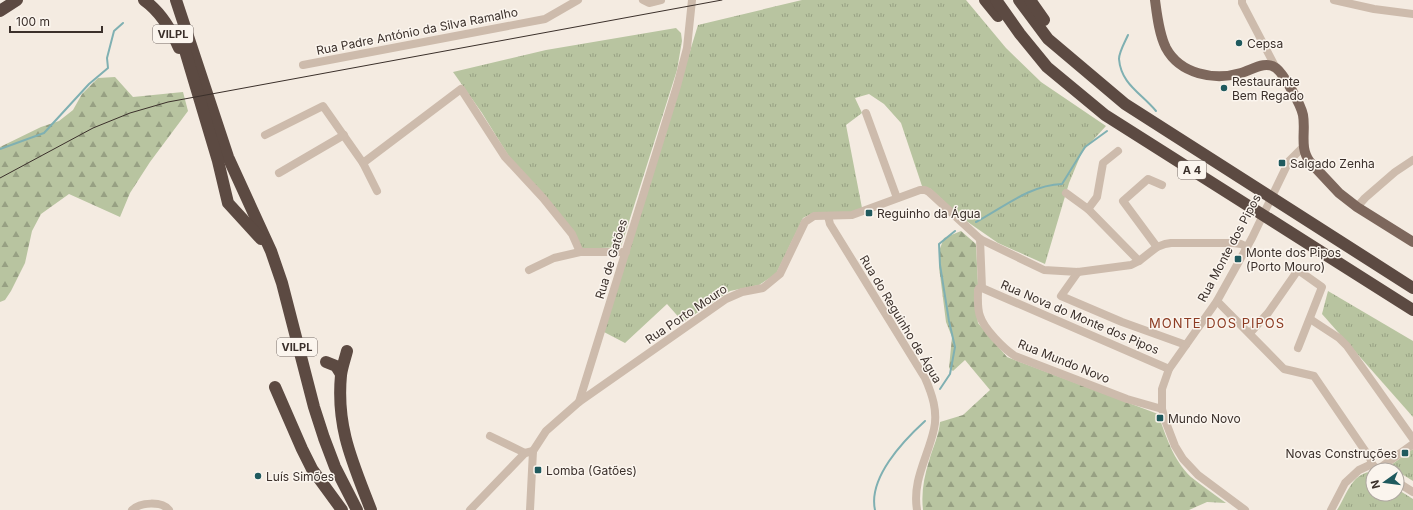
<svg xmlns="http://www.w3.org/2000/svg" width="1413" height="510" font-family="Inter,sans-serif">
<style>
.grass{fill:url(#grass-tufts)}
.forest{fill:url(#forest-firs)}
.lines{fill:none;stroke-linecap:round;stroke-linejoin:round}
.stream{stroke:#7fb0b2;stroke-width:2}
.minor{stroke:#cdbbac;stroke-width:8}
.major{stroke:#7d675c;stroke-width:10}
.highway{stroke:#5c4a42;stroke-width:12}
.tram{stroke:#3b302b;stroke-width:1}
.poi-dot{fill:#1f5a5e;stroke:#fbf5ee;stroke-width:1.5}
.labels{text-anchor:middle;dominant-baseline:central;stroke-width:3;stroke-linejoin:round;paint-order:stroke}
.shield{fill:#fbf5ee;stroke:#756b66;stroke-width:1}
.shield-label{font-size:11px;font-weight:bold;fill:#3b302b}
.street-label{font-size:12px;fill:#3b302b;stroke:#fbf5ee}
.poi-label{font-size:12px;fill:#3b302b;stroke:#fbf5ee;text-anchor:start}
.neighbourhood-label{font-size:13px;letter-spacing:1px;fill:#8c3b22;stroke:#fbf5ee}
</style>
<defs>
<pattern id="grass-tufts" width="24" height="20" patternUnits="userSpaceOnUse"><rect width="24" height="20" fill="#b8c4a0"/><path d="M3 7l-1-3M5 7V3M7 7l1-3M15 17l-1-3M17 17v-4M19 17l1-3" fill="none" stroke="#97a083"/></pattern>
<pattern id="forest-firs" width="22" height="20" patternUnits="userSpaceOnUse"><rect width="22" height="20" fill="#b8c4a0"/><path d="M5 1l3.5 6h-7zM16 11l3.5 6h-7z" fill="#97a083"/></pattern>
</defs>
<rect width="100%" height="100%" fill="#f4ebe1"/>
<!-- grass -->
<g class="grass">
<polygon points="802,0 966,0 1006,48 1041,82 1106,126 1082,152 1069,183 1045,264 998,243 962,218 931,189 922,186 901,123 884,104 869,94 855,98 862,113 846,125 862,208 850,213 815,212 803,218 776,274 759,285 730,291 683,322 667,304 625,343 604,332 698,25"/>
<polygon points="676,28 681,33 682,41 677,70 621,247 582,249 508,155 482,113 453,72 546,50"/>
<polygon points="1328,291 1413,341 1413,417 1322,314"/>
<polygon points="1413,449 1413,481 1397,471 1397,470 1391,468 1391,465"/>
<path d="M1370,472L1373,474V494H1397V489L1413,499V510H1337C1346,497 1351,474 1370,472Z"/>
</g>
<!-- forest -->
<g class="forest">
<polygon points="115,77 133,97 183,92 188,111 150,162 130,193 120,217 69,194 41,214 32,231 25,263 11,291 5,300 0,302 0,147 41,127 59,121 73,110 82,94 98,78"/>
<path d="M961,231L976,244L978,285L974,290L978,323L1007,357L1158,414C1166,436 1173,460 1191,477C1202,486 1214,494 1226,503L1207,502L1189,510H923C921,493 924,477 929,461C933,447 939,435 940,422L963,415L990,390L965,360L953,371L949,368L952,337L946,322L939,267V251L944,238Z"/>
</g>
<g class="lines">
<!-- stream -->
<g class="stream">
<path d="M1128,35C1125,42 1119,52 1119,59C1121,84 1141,93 1156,111"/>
<polyline points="0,149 44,133 89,84 108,68 107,58 114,31 123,23"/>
<path d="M976,222C1004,207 1030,185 1062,184L1085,147L1107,131"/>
<polyline points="940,389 950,374 955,347 949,321 940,265 939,244 955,231"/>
<path d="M875,510C868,478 903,441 925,421"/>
</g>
<!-- minor -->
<g class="minor">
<polyline points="643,0 649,3 661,0"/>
<polyline points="1242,0 1242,3 1276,68"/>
<polyline points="1334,0 1374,9 1413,14"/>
<polyline points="303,65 545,19 578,0"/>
<polyline points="866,113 897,198"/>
<polyline points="265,135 323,106 363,163 377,191"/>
<polyline points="363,163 461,89 505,157 543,198 572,234 580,252 626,252"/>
<polyline points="279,173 344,135"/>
<polyline points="1066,193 1088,209 1139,261"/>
<polyline points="1357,207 1365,198 1395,172 1413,160"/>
<polyline points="1088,209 1097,197 1103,163 1118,151"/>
<path d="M828,216L830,224L925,378C932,394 938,411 934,429C928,457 912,480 917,510"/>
<path d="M980,239L982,288H979L978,290C978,298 977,308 980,316C984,329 1004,349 1015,356L1127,399L1162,409"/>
<polyline points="1157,247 1123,201 1148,179 1162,185"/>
<polyline points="529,270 554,258 580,252"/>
<polyline points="1078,272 1061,296 1122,322 1186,345"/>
<polyline points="982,288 1169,369"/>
<polyline points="1217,301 1284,369 1314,376 1370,458 1372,464 1378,470"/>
<polyline points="1310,319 1339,338 1347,346 1413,439"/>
<polyline points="1250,333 1268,313 1298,270 1322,287 1298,348"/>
<polyline points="579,402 677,86 687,48 692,0"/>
<polyline points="490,436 525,453"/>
<polyline points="1377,470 1413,444"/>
<polyline points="1397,482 1413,492"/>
<path d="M132,510C140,502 162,501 169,510"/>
<polyline points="470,510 525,453 533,451"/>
<polyline points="530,510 533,451 546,431 579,402 726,299 742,292 763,288 780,274 805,222 814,216 852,215 920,190 925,190 929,192 980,239 1044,270 1078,272 1131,265 1139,261 1157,247 1165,244 1171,243 1233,243 1241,244 1247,247"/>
<polyline points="1245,510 1198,475 1183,459 1175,446 1165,420 1162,409 1162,389 1169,369 1217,301 1252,238 1289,161 1303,147"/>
<polyline points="1331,510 1345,483 1359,470 1372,464"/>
</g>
<!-- major -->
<path class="major" d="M1155,0C1157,15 1159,34 1166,48C1180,74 1214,81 1241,73C1252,70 1265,60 1276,68C1284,74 1301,105 1303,115C1306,131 1299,148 1310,162L1339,193L1357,207L1413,242"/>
<!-- highway -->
<g class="highway">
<path d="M144,0C161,12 171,29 179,48"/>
<polyline points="176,0 228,157 271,251 282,283 314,407 324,438 335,467 357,510"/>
<polyline points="985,0 998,16"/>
<polyline points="996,0 1020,34 1047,67 1105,115 1413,310"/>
<polyline points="1019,0 1048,39 1125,104 1413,288"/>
<polyline points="1030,0 1044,20"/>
<polyline points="0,11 17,0"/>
<polyline points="181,37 218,161 228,203 261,239"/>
<path d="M347,351C345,359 342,367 341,375C336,428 353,463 371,510"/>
<polyline points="326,362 336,366 341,374"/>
<polyline points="275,387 302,449 312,469 342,510"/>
</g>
<!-- tram -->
<polyline class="tram" points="0,178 93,128 130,113 168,102 722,0"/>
</g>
<!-- markers -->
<g class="poi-dot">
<circle cx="1239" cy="43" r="4"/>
<circle cx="1224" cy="88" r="4"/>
<rect x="1278" y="159" width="8" height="8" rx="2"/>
<rect x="865" y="209" width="8" height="8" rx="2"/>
<rect x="1234" y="255" width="8" height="8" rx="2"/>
<rect x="1156" y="414" width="8" height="8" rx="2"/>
<rect x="1401" y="449" width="8" height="8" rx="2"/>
<rect x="534" y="466" width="8" height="8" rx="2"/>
<circle cx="258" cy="476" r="4"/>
</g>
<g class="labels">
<!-- shield labels -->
<g class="shield">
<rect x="153" y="25" width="40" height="18" rx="3"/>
<rect x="1178" y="161" width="28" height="18" rx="3"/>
<rect x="277" y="338" width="40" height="18" rx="3"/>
</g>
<g class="shield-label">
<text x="173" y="34">VILPL</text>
<text x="1192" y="170">A 4</text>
<text x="297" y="347">VILPL</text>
</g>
<!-- street labels -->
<g class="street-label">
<text transform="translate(417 31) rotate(-11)">Rua Padre António da Silva Ramalho</text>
<text transform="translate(1229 248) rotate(-62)">Rua Monte dos Pipos</text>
<text transform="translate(611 259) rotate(-73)">Rua de Gatões</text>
<text transform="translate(686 314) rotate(-34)">Rua Porto Mouro</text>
<text transform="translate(1080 317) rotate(23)">Rua Nova do Monte dos Pipos</text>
<text transform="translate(901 319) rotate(59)">Rua do Reguinho de Água</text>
<text transform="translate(1064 361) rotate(22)">Rua Mundo Novo</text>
</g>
<!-- poi labels -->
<g class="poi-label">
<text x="1247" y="43">Cepsa</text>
<text x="1232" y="81">Restaurante<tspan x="1232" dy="14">Bem Regado</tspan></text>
<text x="1290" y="163">Salgado Zenha</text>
<text x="877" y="213">Reguinho da Água</text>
<text x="1246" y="252">Monte dos Pipos<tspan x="1246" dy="14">(Porto Mouro)</tspan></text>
<text x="1168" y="418">Mundo Novo</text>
<text x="1397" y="453" text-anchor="end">Novas Construções</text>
<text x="546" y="470">Lomba (Gatões)</text>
<text x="266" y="476">Luís Simões</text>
</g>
<!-- neighbourhood labels -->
<g class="neighbourhood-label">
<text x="1217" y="323">MONTE DOS PIPOS</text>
</g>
</g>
<!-- north arrow -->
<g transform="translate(1385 482) rotate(256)"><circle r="19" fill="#fbf5ee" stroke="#aea6a0"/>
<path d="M0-3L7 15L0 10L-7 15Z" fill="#1f5a5e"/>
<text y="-6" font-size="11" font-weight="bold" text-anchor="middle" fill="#3b302b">N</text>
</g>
<!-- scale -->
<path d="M10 26v6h92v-6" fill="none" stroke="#3b302b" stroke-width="2"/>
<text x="16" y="26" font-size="12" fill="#3b302b" stroke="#fbf5ee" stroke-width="3" paint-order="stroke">100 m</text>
</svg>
